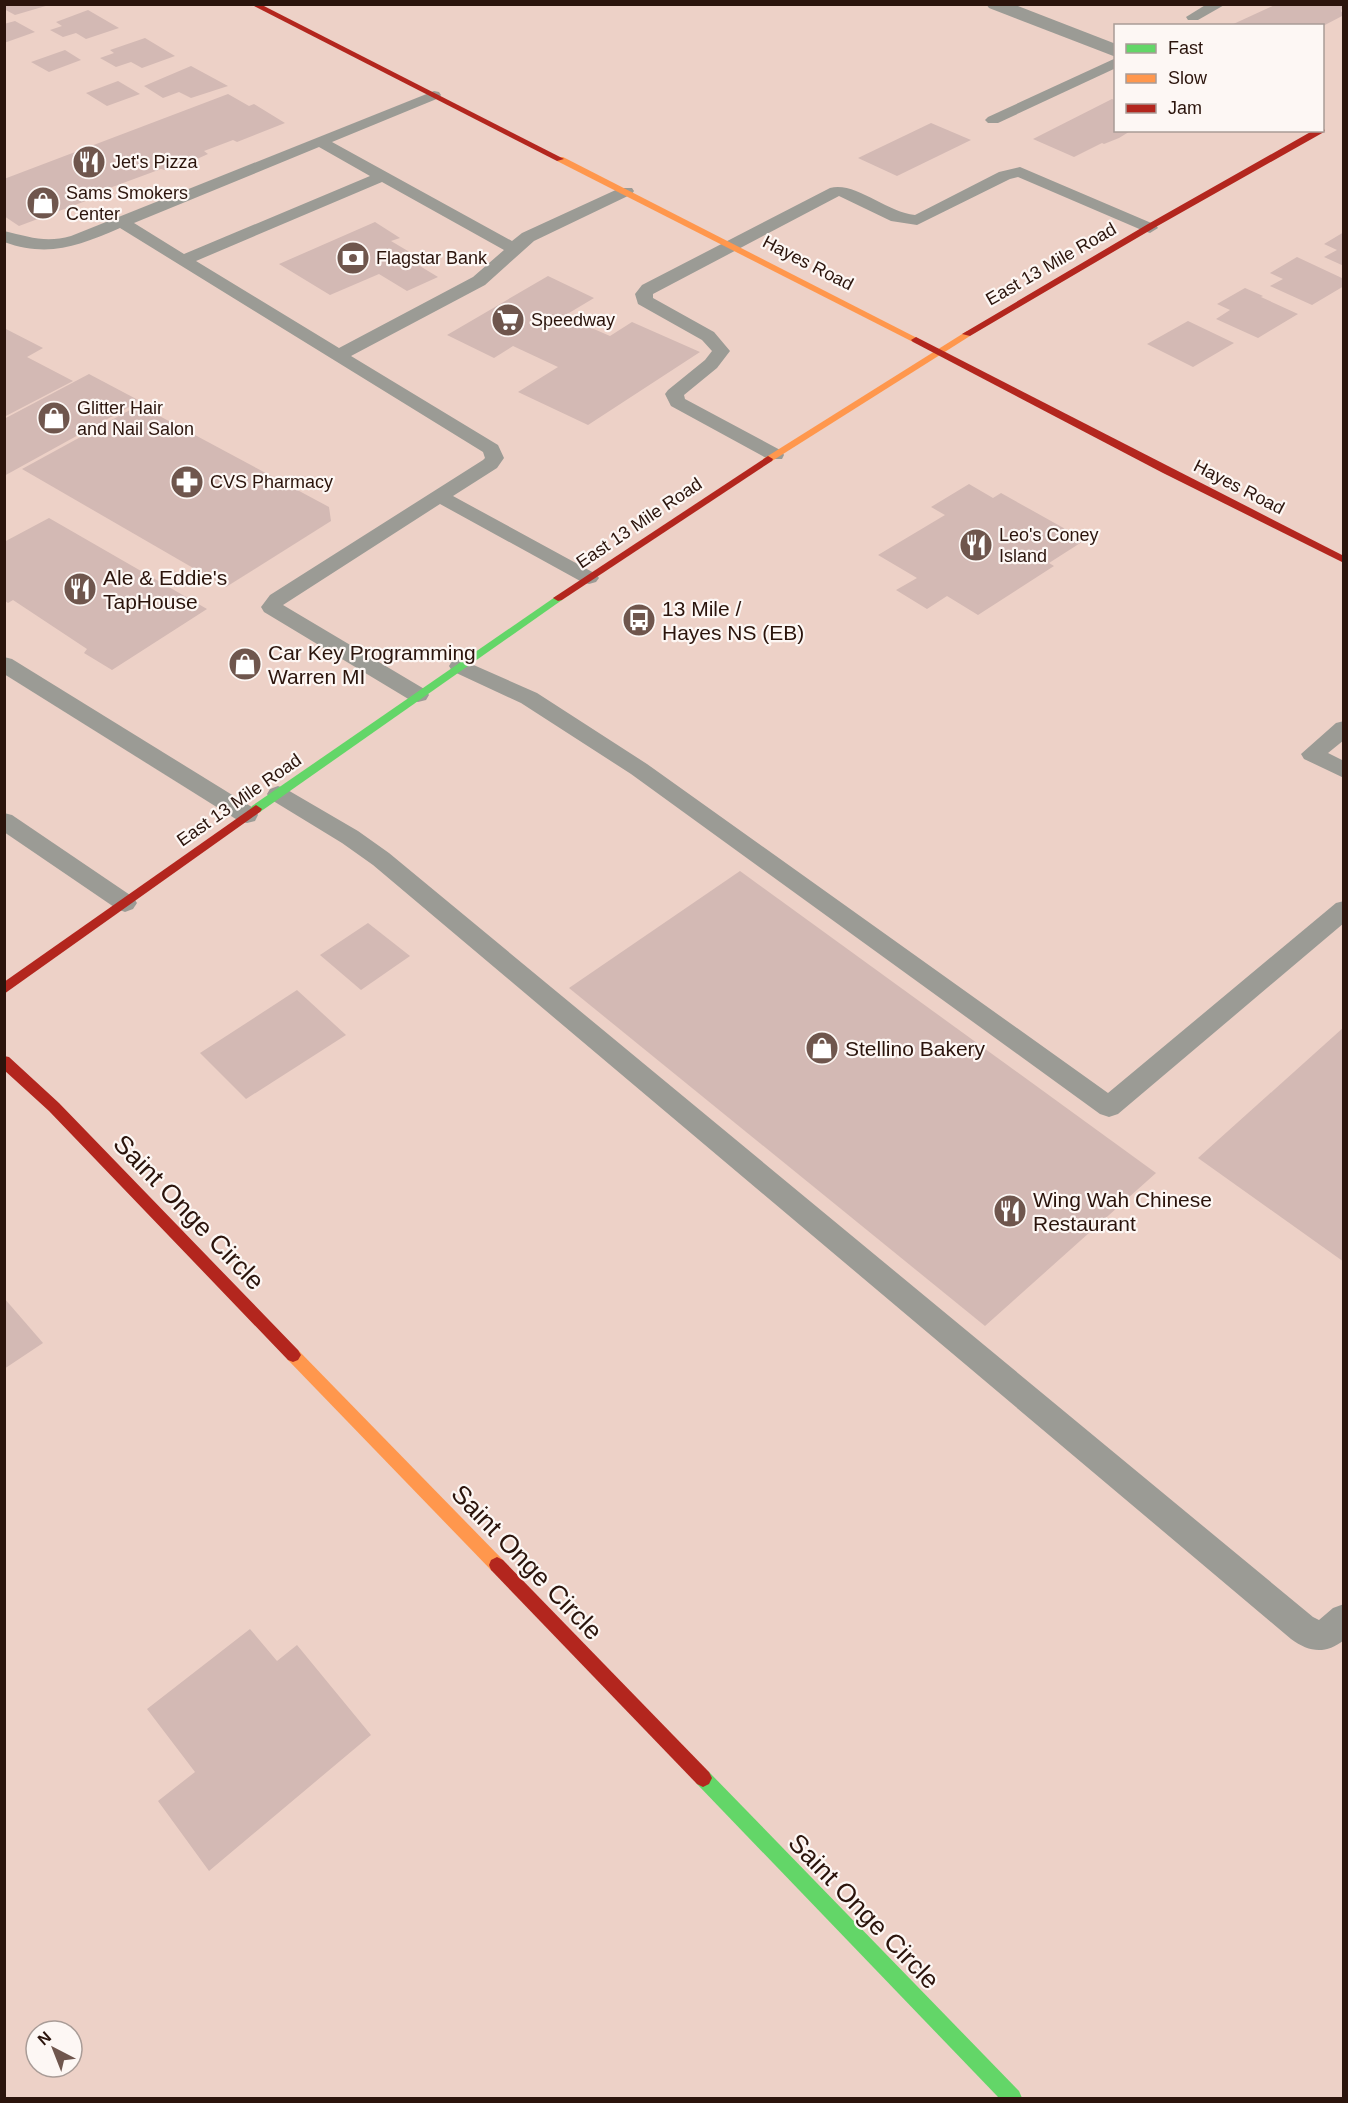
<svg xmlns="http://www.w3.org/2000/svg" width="1348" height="2103" font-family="Arial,sans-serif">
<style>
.building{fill:#d3b9b4}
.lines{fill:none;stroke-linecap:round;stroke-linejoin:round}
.lane{fill:#9b9b95;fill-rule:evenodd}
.street{fill:#9b9b95;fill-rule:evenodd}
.fast{fill:#63d668;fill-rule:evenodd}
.slow{fill:#ff974d;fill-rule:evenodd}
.jam{fill:#b3261e;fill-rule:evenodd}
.labels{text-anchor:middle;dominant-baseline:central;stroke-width:4.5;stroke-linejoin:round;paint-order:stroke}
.far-poi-label{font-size:18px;fill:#2b140c;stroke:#fdf7f4;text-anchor:start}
.far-street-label{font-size:18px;fill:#2b140c;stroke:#fdf7f4}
.poi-label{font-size:21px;fill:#2b140c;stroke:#fdf7f4;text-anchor:start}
.near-street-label{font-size:26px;fill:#2b140c;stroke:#fdf7f4}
</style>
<rect width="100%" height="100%" fill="#edd1c7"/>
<!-- building -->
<g class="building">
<polygon points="4,4 49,4 49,5 15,15 4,9"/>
<polygon points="1277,4 1344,4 1341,11 1344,15 1323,26 1229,26"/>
<polygon points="88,10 119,28 86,39 76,33 63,37 50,30 62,26 56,22"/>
<polygon points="15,21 35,32 4,43 4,24"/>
<polygon points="145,38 175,56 142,68 131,62 116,67 100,58 114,53 110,50"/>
<polygon points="65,50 81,60 49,72 31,62"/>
<polygon points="191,66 228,86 191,98 179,92 163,98 144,86"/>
<polygon points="118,81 140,94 107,106 86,93"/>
<polygon points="228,94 249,106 254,104 285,123 237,142 233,140 204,151 208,154 188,163 164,170 161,169 88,196 91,199 19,226 4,216 4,179"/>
<polygon points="1112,99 1116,101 1116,130 1132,130 1119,138 1104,144 1102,143 1074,157 1033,139"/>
<polygon points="931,123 971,140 897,176 858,158"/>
<polygon points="375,222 400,238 391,241 418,257 410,260 438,277 407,291 379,274 330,295 279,264"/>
<polygon points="1344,232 1344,266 1324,257 1337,250 1324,244"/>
<polygon points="1297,257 1344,279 1344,286 1312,305 1270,286 1283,279 1270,273"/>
<polygon points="548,276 594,298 564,316 610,336 632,322 700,352 588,425 518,392 558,367 513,346 494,358 447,335"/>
<polygon points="1245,288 1263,296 1261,297 1298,314 1258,338 1216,319 1230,310 1217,304"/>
<polygon points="1188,321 1234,343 1193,367 1147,344"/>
<polygon points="4,328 43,348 27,357 73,381 4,417"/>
<polygon points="89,374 140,401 4,476 4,419"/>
<polygon points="139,405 329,507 331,521 226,587 22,469"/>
<polygon points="969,484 993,498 1001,493 1085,540 1049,563 1054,566 978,615 947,596 927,609 896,590 917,578 878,555 945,515 931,507"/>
<polygon points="49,518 207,609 112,670 84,653 87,649 13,600 8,603 4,600 4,542"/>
<polygon points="740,871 1156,1173 985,1326 569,988"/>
<polygon points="368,923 410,956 361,990 320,955"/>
<polygon points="297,990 346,1035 246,1099 200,1053"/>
<polygon points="1344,1027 1344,1262 1198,1158"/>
<polygon points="4,1298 43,1343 4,1369"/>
<polygon points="250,1629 277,1661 297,1645 371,1735 209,1871 158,1801 195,1772 147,1709"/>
</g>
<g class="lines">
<!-- lane -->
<g class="lane">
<polygon points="1207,4 1226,4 1198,20 1188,20 1186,17"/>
<polygon points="1116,58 1116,68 998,123 988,123 985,120 988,117"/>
<path d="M434,91L439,92L441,95L439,98L332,142L512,241L522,233L620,188H632L634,191L632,194L534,241L485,285L351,356L498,445L504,458L497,468L453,496L596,574L599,578L596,582L589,584L582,582L440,504L283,605L426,690L429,695L426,700L418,702L410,700L264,612L261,607L270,595L483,460L485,458L483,452L120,228C78,246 49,258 4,242V231C29,237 46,243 71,236ZM319,147L370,176L184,254L134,223ZM382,182L504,250L473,277L339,348L196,261Z"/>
<path d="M1020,167L1156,225L1158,228L1150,233L1144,231L1018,177L1010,179L917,225L891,221L839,196L653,294V298L714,332L730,351L717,368L684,395L685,399L782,451L784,455L782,459H768L671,406L665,394L668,390L705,360L712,351L702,340L638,304L635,294L642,285L830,188C855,181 886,212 915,215L999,172Z"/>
<polygon points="4,657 12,659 255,809 258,815 255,821 247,823 239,821 4,674"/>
<polygon points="460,659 537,693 647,764 1108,1093 1336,903 1344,901 1344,923 1118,1114 1109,1117 1100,1114 631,774 521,703 452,671 449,666 452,661"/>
<polygon points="1344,721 1344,740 1328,753 1344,761 1344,778 1304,759 1301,754 1336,723"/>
<path d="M278,786L286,789L358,831L389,853L1313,1617L1319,1620L1333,1608L1344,1604V1640C1325,1655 1309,1652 1291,1639L373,865L342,843L270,799L267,794L270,789Z"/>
<polygon points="4,813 12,815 133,897 137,903 133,909 125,912 117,909 4,832"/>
</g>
<!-- street -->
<polygon class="street" points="986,4 1013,4 1116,44 1116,57 989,8"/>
<!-- fast -->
<g class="fast">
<polygon points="558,595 562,596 562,600 260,812 252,812 250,809 252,806"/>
<polygon points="703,1769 709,1772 1019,2091 1022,2098 999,2098 697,1784 694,1778 697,1772"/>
</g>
<!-- slow -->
<g class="slow">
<polygon points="557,157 563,157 921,340 913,342 557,161"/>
<polygon points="967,331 970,332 970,336 772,461 768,462 763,459"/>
<polygon points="293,1348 298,1350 503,1560 505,1565 503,1570 497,1573 491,1570 288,1360 285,1355 288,1350"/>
</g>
<!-- jam -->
<g class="jam">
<polygon points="250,4 260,4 564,159 557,161"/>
<polygon points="1322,128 1325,130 1324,132 1154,228 970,336 962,334 1148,224 1314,130 1322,130"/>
<polygon points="916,337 1344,556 1344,563 1163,473 913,342 911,340"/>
<polygon points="768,456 773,459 772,461 562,600 558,601 553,598"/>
<polygon points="256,805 262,809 260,812 4,994 4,982"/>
<polygon points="4,1056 9,1057 59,1103 298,1350 301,1355 298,1360 293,1362 288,1360 49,1111 4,1070"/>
<polygon points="497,1557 503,1560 709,1772 712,1778 709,1784 703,1787 697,1784 491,1570 489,1565 491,1560"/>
</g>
</g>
<!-- icons -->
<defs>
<g id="restaurant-disc" transform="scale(1.725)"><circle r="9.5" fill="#6f564d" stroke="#fdf7f4"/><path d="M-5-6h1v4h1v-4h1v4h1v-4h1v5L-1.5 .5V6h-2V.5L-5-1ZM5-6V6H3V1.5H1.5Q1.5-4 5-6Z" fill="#fff"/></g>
<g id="shop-disc" transform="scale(1.725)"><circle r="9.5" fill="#6f564d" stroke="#fdf7f4"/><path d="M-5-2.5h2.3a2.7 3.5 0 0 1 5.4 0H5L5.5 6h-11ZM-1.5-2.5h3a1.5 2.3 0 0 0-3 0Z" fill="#fff"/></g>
<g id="bank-disc" transform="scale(1.725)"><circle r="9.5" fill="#6f564d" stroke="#fdf7f4"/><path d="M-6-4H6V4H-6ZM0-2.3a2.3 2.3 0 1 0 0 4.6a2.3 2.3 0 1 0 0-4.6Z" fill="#fff"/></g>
<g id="supermarket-disc" transform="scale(1.725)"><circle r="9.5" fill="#6f564d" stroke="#fdf7f4"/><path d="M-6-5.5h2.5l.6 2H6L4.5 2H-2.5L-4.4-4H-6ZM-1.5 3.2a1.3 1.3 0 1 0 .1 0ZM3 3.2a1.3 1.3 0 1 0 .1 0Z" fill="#fff"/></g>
<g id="pharmacy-disc" transform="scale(1.725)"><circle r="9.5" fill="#6f564d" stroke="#fdf7f4"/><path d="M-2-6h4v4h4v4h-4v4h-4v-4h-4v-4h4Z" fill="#fff"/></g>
<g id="bus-disc" transform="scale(1.725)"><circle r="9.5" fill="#6f564d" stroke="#fdf7f4"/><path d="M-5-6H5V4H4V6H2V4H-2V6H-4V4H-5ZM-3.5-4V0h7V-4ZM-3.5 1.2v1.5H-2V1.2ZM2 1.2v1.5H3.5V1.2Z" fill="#fff"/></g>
</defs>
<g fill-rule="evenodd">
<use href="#restaurant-disc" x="89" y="162"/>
<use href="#shop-disc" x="43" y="203"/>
<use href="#bank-disc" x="353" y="258"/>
<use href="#supermarket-disc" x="508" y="320"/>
<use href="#shop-disc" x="54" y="418"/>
<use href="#pharmacy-disc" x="187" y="482"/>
<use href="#restaurant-disc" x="976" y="545"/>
<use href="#restaurant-disc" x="80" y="589"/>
<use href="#bus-disc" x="639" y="620"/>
<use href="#shop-disc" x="245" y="664"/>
<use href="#shop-disc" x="822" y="1048"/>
<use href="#restaurant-disc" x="1010" y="1211"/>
</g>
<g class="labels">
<!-- far-poi labels -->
<g class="far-poi-label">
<text x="112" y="162">Jet's Pizza</text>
<text x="66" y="193">Sams Smokers<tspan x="66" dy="21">Center</tspan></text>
<text x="376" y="258">Flagstar Bank</text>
<text x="531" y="320">Speedway</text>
<text x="77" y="408">Glitter Hair<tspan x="77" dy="21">and Nail Salon</tspan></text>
<text x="210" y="482">CVS Pharmacy</text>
<text x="999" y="535">Leo's Coney<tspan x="999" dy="21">Island</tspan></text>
</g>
<!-- far-street labels -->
<g class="far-street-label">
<text transform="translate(808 263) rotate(27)">Hayes Road</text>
<text transform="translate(1051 264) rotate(-30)">East 13 Mile Road</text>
<text transform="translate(1239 487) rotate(27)">Hayes Road</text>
<text transform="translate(639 523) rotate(-34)">East 13 Mile Road</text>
<text transform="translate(239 800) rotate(-35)">East 13 Mile Road</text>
</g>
<!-- poi labels -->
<g class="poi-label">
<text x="103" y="577">Ale &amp; Eddie's<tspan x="103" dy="24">TapHouse</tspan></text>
<text x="662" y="608">13 Mile /<tspan x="662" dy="24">Hayes NS (EB)</tspan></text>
<text x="268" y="652">Car Key Programming<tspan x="268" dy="24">Warren MI</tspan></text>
<text x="845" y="1048">Stellino Bakery</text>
<text x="1033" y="1199">Wing Wah Chinese<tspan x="1033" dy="24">Restaurant</tspan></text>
</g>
<!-- near-street labels -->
<g class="near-street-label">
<text transform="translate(189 1212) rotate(46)">Saint Onge Circle</text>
<text transform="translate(527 1562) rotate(46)">Saint Onge Circle</text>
<text transform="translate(864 1911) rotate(46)">Saint Onge Circle</text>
</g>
</g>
<!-- border -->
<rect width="1348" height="2103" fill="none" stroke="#2b140c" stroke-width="12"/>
<!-- legend -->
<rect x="1114" y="24" width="210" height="108" fill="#fdf7f4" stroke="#a99c97" stroke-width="1.5"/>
<rect x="1126" y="44" width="30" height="9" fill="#63d668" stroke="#a99c97" stroke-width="1.5"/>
<text x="1168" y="54" font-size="18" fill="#2b140c">Fast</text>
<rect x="1126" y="74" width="30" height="9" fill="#ff974d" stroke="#a99c97" stroke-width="1.5"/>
<text x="1168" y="84" font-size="18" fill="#2b140c">Slow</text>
<rect x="1126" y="104" width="30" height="9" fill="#b3261e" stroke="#a99c97" stroke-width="1.5"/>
<text x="1168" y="114" font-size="18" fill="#2b140c">Jam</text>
<!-- north arrow -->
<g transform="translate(54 2049) rotate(318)"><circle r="28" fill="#fdf7f4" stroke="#a99c97" stroke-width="1.5"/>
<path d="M0-4.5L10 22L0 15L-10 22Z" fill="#6f564d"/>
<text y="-9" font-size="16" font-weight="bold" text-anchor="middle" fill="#2b140c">N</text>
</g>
</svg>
